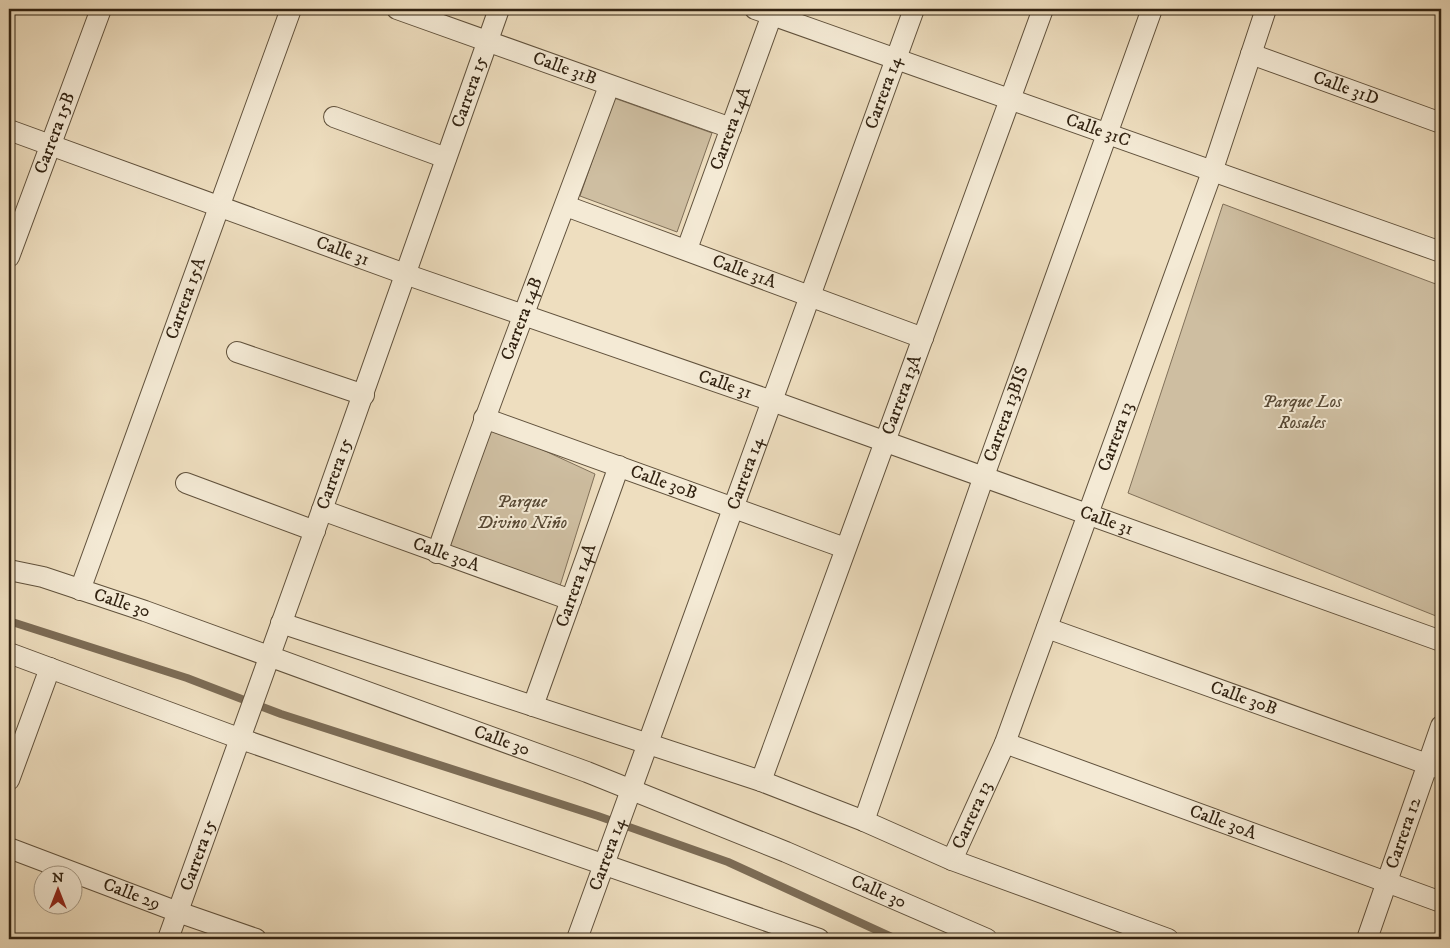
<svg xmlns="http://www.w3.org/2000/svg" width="1450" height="948" font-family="'IM FELL DW Pica',serif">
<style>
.green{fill:#cebea1;stroke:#807059}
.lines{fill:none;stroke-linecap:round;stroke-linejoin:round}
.stream{stroke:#7c6c56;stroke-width:8}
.street-casing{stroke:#60513c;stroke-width:22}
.street{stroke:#f4ead5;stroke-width:20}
.labels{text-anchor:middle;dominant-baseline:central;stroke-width:4;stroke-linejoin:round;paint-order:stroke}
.street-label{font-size:18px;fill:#312211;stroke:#f4ead5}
.park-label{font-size:18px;font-style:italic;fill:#584935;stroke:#f4ead5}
</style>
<rect width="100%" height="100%" fill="#eedebf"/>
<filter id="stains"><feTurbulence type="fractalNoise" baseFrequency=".004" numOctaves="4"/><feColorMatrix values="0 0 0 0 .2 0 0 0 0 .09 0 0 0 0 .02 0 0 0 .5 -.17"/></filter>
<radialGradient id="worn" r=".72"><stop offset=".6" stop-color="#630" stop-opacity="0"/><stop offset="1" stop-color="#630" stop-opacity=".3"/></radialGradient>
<!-- green -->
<g class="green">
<polygon points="614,98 712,133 677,232 580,196"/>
<polygon points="1223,204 1441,286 1441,618 1128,493"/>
<polygon points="491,426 595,474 559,589 448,548"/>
</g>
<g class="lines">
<!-- stream -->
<polyline class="stream" points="9,621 187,678 281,714 598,816 728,862 896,939"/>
<!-- street casing -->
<g class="street-casing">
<g id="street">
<path id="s1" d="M397,9L731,128"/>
<path id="s2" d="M755,9L1441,252"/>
<path id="s3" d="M1251,54L1441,123"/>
<polyline points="334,117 446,158"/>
<path id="s4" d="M9,130L405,274L772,401L1441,641"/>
<path id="s5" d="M566,206L923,338"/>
<path id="s6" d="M687,249L774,9"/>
<path id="s7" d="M9,257L101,9"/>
<polyline points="237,352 364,395"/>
<path id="s8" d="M484,418L845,548"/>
<polyline points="186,483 315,531"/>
<path id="s9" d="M322,510L571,600"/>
<path id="s10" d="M437,553C491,396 552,242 609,86"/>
<path id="s11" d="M9,570L43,577L145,611L587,772L786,852L987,939"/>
<path id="s12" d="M80,590L291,9"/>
<polyline points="281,623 761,781 864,821 952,860 1168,939"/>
<path id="s13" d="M1047,628L1441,769"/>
<polyline points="9,653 241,739 819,939"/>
<path id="s14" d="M533,706L619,466"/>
<path id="s15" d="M1005,743L1441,902"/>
<polyline points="9,780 50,668"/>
<path id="s16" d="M761,781L1043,9"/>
<path id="s17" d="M864,821L984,476L1152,9"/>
<path id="s18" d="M9,848L178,912L256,939"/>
<path id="s19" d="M952,860L1005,743L1212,172L1266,9"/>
<path id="s20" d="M168,939C281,630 389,319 499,9"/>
<path id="s21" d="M577,939L914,9"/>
<path id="s22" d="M1367,939L1441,726"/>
</g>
</g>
<!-- street -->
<use href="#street" class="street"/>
</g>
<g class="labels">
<!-- street labels -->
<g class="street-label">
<text stroke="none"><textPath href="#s1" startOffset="178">Calle 31B</textPath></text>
<text stroke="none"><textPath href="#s3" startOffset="101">Calle 31D</textPath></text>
<text stroke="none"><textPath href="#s20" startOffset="899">Carrera 15</textPath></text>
<text stroke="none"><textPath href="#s21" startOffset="900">Carrera 14</textPath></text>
<text stroke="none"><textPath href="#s6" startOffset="128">Carrera 14A</textPath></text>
<text stroke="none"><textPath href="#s2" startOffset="364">Calle 31C</textPath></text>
<text stroke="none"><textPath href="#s7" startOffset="132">Carrera 15B</textPath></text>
<text stroke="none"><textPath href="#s4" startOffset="355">Calle 31</textPath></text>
<text stroke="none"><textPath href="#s5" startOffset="190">Calle 31A</textPath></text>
<text stroke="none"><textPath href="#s12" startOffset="310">Carrera 15A</textPath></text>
<text stroke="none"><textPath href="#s10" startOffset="249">Carrera 14B</textPath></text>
<text stroke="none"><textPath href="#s4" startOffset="760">Calle 31</textPath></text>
<text stroke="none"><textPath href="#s16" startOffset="411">Carrera 13A</textPath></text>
<text stroke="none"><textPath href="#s17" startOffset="431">Carrera 13BIS</textPath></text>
<text stroke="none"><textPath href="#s19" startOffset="454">Carrera 13</textPath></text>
<text stroke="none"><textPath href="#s21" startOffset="495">Carrera 14</textPath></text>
<text stroke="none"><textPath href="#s20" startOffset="494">Carrera 15</textPath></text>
<text stroke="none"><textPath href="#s8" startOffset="191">Calle 30B</textPath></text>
<text stroke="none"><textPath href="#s4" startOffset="1165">Calle 31</textPath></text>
<text stroke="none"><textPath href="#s9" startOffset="132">Calle 30A</textPath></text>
<text stroke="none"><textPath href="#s14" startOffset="128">Carrera 14A</textPath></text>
<text stroke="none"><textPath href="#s11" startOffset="118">Calle 30</textPath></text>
<text stroke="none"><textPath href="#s13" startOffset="209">Calle 30B</textPath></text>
<text stroke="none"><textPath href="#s11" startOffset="522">Calle 30</textPath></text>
<text stroke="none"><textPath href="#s19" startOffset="49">Carrera 13</textPath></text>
<text stroke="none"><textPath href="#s15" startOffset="232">Calle 30A</textPath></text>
<text stroke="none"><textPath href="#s22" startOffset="112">Carrera 12</textPath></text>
<text stroke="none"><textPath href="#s21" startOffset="90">Carrera 14</textPath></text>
<text stroke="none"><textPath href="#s20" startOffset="89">Carrera 15</textPath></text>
<text stroke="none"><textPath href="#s11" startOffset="928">Calle 30</textPath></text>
<text stroke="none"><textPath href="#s18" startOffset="131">Calle 29</textPath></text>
</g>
<!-- park labels -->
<g class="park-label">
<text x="1302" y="402">Parque Los<tspan x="1302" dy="21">Rosales</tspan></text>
<text x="522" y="502">Parque<tspan x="522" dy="21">Divino Niño</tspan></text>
</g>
</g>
<!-- margin -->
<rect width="1450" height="948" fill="none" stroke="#eedebf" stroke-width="30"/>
<rect x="10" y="10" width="1430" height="928" fill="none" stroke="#312211" stroke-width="2.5"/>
<rect x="15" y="15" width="1420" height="918" fill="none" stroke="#312211"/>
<!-- north arrow -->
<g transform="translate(58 890)"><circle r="24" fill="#f4ead5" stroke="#a69a87"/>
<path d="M0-4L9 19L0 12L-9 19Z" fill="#8f2418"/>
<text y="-8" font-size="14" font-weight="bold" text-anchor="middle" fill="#312211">N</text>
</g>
<rect width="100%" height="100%" filter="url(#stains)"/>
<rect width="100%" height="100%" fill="url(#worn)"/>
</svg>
